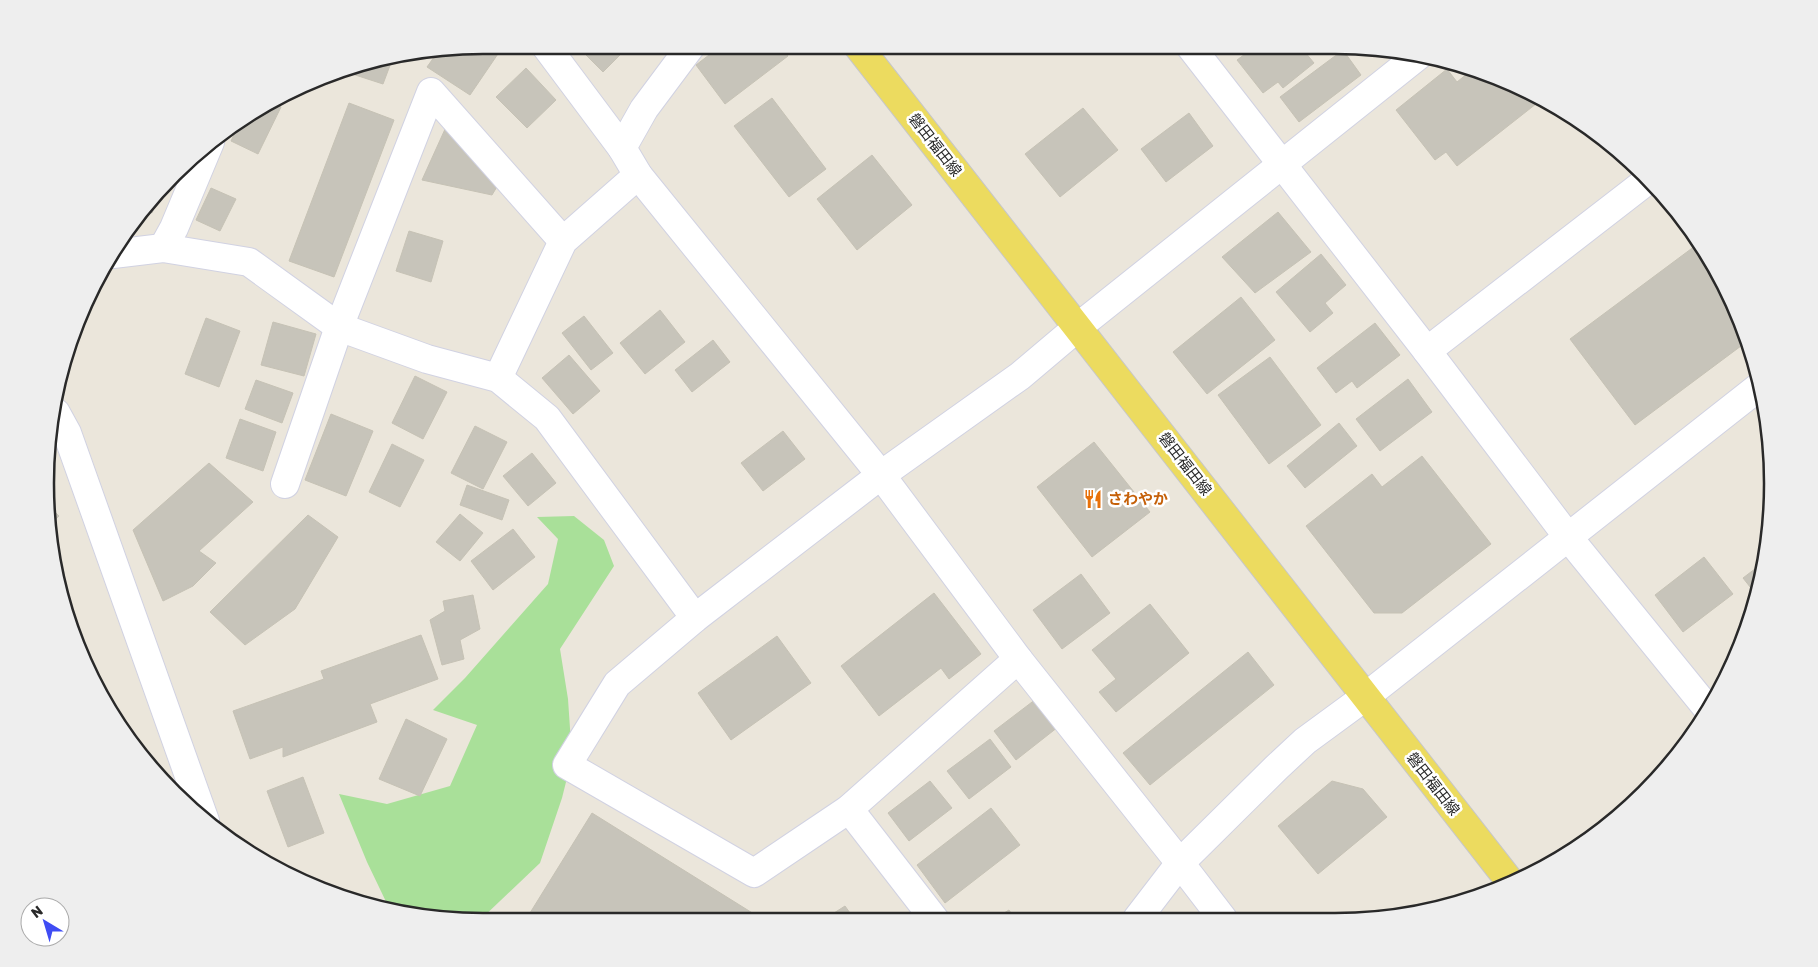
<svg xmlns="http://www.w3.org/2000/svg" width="1818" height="967" font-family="Rubik,'Noto Sans JP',sans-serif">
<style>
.green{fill:#a9e099}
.building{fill:#c7c4ba;stroke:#c6c2b5}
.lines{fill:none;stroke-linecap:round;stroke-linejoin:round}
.minor-casing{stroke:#d1d2e2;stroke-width:30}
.tertiary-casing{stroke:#d1d2e2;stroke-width:30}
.primary-casing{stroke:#c7c7c7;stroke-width:30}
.minor{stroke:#fff;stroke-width:28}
.tertiary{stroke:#fff;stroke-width:28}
.primary{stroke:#ecdb5f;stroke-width:28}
.labels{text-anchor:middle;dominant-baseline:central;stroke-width:5;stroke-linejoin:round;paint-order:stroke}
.street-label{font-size:15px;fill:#292929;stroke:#fff}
.food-label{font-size:15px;font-weight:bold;fill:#c56008;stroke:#fff;text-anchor:start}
.rim{fill:none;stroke:#292929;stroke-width:2.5}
</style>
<rect width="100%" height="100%" fill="#ebe6db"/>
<!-- green -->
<polygon class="green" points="574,516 604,540 614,566 560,649 568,699 572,758 562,798 540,863 479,921 455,921 390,910 367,862 339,794 387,804 450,786 477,725 433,710 465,678 548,584 558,539 537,517"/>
<!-- building -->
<g class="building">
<polygon points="484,45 504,45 470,95 427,67 437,53"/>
<polygon points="576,45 630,45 603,72"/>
<polygon points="722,45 780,45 788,56 725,104 696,65"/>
<polygon points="1256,46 1300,46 1314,63 1283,88 1278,82 1263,93 1237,60"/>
<polygon points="1343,50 1361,75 1299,122 1280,97"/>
<polygon points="392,60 383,84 343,71 344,68"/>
<polygon points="526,68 556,100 527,128 496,97"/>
<polygon points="1447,69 1457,82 1473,69 1529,90 1541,100 1457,166 1446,152 1435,160 1396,110"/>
<polygon points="772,98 826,169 789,197 734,126"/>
<polygon points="349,103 394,120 334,277 289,261"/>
<polygon points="275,104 281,107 258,154 231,141 239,124"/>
<polygon points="1083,108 1118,150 1060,197 1025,154"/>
<polygon points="1189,113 1213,146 1166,182 1141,149"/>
<polygon points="446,127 498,185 492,195 422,180"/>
<polygon points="1600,135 1625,157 1621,161"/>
<polygon points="872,155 912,205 857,250 817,199"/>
<polygon points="211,188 236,199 220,231 196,220"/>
<polygon points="159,197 152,213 146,211"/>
<polygon points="1278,212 1311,252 1255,293 1222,257"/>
<polygon points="409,231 443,241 431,282 396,271"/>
<polygon points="1699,243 1714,265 1749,340 1635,425 1570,339"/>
<polygon points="1321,254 1346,285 1325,303 1333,313 1310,332 1276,292"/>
<polygon points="1241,297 1275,340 1207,394 1173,352"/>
<polygon points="660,310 685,342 645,374 620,343"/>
<polygon points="584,316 613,353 591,370 562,333"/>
<polygon points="206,318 240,331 219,387 185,374"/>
<polygon points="273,322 316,334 304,376 261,365"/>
<polygon points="1375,323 1400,355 1357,388 1352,381 1336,393 1317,368"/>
<polygon points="713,340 730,362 692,392 675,370"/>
<polygon points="569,355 600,391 573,414 542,378"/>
<polygon points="1270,357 1321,425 1269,464 1218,395"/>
<polygon points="415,376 447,392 423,439 392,423"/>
<polygon points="1408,379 1432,412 1380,451 1356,419"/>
<polygon points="256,380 293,393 282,423 245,409"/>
<polygon points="331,414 373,431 346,496 305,480"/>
<polygon points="240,419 276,432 263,471 226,458"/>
<polygon points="1339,423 1357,446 1305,488 1287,466"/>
<polygon points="475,426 507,442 483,489 451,473"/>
<polygon points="783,431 805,459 763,491 741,463"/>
<polygon points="1094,442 1150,512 1092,557 1037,487"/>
<polygon points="392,444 424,460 400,507 369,492"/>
<polygon points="532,453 556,483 528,506 503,476"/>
<polygon points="1422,456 1491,544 1402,613 1374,613 1306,526 1372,474 1382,487"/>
<polygon points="209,463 253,502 199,551 216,563 193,586 163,601 133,530"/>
<polygon points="467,485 509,500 502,520 460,505"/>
<polygon points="47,504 59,516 49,526 46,512"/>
<polygon points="460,514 483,533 460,561 436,542"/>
<polygon points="308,515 338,537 295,609 245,645 210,612"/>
<polygon points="513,529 535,557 493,590 471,561"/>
<polygon points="1704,557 1733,594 1683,632 1655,595"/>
<polygon points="1764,562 1758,597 1743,578"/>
<polygon points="1081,574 1110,613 1062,649 1033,610"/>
<polygon points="934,593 981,654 949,679 941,668 879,716 841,666"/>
<polygon points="473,595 480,629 460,640 464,659 442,665 430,620 445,611 443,601"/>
<polygon points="1150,604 1189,653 1116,712 1099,692 1116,679 1092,650"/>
<polygon points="421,635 438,679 370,704 377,722 283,757 283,747 250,759 233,711 324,679 321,671"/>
<polygon points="777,636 811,683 731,740 698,693"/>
<polygon points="1248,652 1274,685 1150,785 1123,753"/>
<polygon points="1036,699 1058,727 1016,760 994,731"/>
<polygon points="406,719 447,739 420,796 379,779"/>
<polygon points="990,739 1011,767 969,799 947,771"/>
<polygon points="303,777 324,833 288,847 267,791"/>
<polygon points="930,781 952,808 909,841 888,813"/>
<polygon points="1332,781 1363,789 1387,817 1318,874 1278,826"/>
<polygon points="991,808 1020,845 945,903 917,865"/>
<polygon points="592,813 754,914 765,920 525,921"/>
<polygon points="845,906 855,920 823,920"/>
<polygon points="1009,910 1015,919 994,919"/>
</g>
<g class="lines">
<!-- minor casing -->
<g class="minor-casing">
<g id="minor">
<polyline points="545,45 622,148"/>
<polyline points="690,45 691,46 644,109 622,148 638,175 881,475 1018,659 1180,863 1223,919"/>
<polyline points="1190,46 1427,351 1568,537 1707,708"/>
<polyline points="210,142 174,228 163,248 249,262 339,327 427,359 498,378 547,418 695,618"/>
<polyline points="1427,351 1648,180"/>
<polyline points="498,378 563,241 638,175"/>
<polyline points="285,484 339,327 431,92 563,241"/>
<polyline points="1018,659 849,809 754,873 567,765 617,684 695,618 881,475 1020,376 1078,327 1419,55"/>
<polyline points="849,809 935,920"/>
</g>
</g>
<!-- tertiary casing -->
<g class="tertiary-casing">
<g id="tertiary">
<polyline points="113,254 163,248"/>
<polyline points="56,413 67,433 205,821"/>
<polyline points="1137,919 1180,863 1276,768 1305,741 1365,697 1760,386"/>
</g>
</g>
<!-- primary casing -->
<g class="primary-casing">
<polyline id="primary" points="857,45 1512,884"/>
</g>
<!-- minor -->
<use href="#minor" class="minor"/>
<!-- tertiary -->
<use href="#tertiary" class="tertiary"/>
<!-- primary -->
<use href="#primary" class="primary"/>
</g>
<!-- icons -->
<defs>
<g id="restaurant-bare" transform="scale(1.5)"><path d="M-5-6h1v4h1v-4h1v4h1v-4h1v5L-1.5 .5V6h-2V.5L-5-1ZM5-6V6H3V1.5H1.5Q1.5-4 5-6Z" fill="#e8710a" stroke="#fff" stroke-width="2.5" paint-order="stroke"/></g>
</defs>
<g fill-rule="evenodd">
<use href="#restaurant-bare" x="1093" y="499"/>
</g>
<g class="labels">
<!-- street labels -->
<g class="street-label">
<text transform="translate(935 145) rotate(52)">磐田福田線</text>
<text transform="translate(1185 464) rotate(52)">磐田福田線</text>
<text transform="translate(1433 784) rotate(52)">磐田福田線</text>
</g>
<!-- food labels -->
<g class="food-label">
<text x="1108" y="499">さわやか</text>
</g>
</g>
<!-- crop -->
<path d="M0 0H1818V967H0ZM483 54H1335A429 429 0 0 1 1764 483V484A429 429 0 0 1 1335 913H483A429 429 0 0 1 54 484V483A429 429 0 0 1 483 54Z" fill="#eee" fill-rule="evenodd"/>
<path class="rim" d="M483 54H1335A429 429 0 0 1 1764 483V484A429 429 0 0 1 1335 913H483A429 429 0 0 1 54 484V483A429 429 0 0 1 483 54Z"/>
<!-- north arrow -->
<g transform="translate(45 922) rotate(322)"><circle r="24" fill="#ffffff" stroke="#a9a9a9"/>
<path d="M0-4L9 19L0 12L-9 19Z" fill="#3f4cf4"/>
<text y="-8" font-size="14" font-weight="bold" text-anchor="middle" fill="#292929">N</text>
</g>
</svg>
